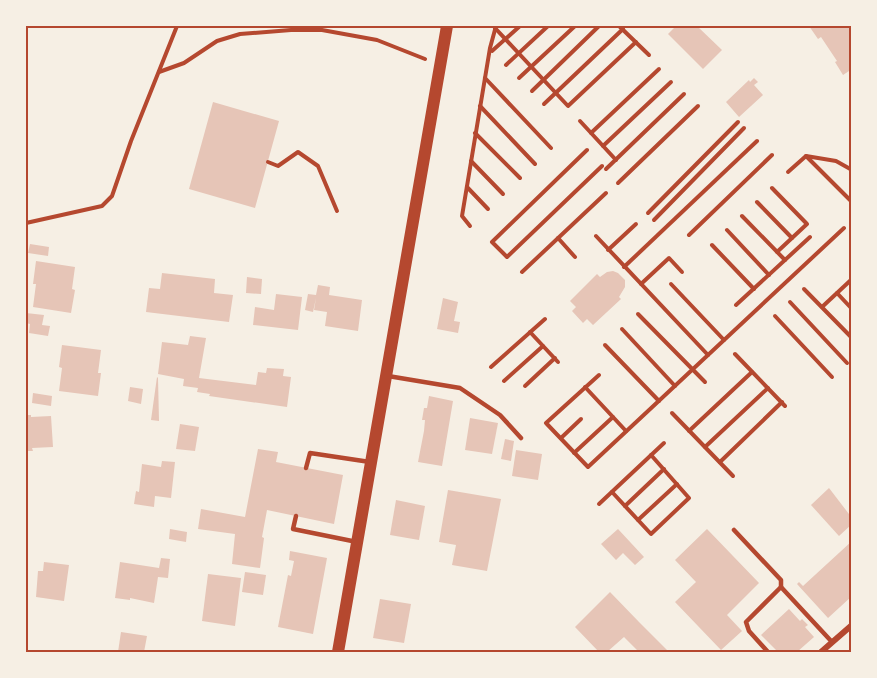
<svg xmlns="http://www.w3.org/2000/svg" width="877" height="678" font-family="'Golos Text',sans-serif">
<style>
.building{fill:#e6c5b7}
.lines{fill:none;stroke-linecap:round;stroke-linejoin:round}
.path{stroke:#b5482f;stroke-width:4}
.service{stroke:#b5482f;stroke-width:4.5}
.minor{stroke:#b5482f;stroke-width:6}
.secondary{stroke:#b5482f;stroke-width:12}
.neatline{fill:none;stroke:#b5482f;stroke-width:2}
</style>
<rect width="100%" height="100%" fill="#f6efe4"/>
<!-- building -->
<g class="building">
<polygon points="676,26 697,26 722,50 703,69 668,34"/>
<polygon points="809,26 852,26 852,69 843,75 835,62 837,61 821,37 818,39"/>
<polygon points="754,78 758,82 754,85 763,95 739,117 726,102 749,80 750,82"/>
<polygon points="213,102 279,121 255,208 189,189"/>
<polygon points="30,244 49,247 48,256 28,253"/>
<polygon points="36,261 75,267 72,289 75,290 71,313 33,307 36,284 33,284"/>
<polygon points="613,271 618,273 625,280 625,287 619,297 621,299 593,325 587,319 583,323 572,311 576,307 570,301 597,274 600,277 607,272"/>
<polygon points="162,273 215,279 214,293 233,295 229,322 146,312 149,288 160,289"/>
<polygon points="247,277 262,279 261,294 246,293"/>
<polygon points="318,285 330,287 329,295 362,300 358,331 325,326 327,312 314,310 316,298 313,312 305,310 308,294 316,295"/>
<polygon points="276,294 302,297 298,330 253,325 255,307 274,310"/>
<polygon points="443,298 458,302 454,321 460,322 458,333 437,329"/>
<polygon points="26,313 44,315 42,325 50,326 48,336 29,333 30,324 26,323"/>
<polygon points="190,336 206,338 199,378 256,385 258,372 266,373 267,368 284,369 283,376 291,377 287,407 209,396 210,394 197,392 198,388 183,386 184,379 158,374 162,342 188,345"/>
<polygon points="62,345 101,350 98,373 101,373 98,396 59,391 62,368 59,367"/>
<polygon points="157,377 158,378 159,421 151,420"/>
<polygon points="130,387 143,389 141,404 128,401"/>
<polygon points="33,393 52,396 51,406 32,403"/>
<polygon points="429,396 453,401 442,466 418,462 424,431 425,420 422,420 424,408 427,408"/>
<polygon points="26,415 31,415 31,417 51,416 53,447 32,448 33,451 26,451"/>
<polygon points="470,418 498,423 492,454 465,450"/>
<polygon points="180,424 199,427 195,451 176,449"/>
<polygon points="505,439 514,441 511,461 501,459"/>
<polygon points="258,449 278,452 276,462 343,475 334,524 267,510 262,537 264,538 260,568 232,564 235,534 198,529 201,509 245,517"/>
<polygon points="516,450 542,454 538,480 512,476"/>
<polygon points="162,461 175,462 171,498 155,496 154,507 134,504 136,491 139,492 142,464 161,467"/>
<polygon points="829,488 852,518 852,524 839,536 811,505"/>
<polygon points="448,490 501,499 487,571 452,565 456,545 439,542"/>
<polygon points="396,500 425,506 419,540 390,535"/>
<polygon points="170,529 187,532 186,542 169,539"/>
<polygon points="618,529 644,557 635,565 623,553 616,560 601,544"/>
<polygon points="707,529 759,583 727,615 742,631 721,650 675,602 696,582 675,560"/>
<polygon points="852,541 852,596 828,618 797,584 799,582 803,586"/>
<polygon points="290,551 327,558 313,634 278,627 288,575 291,576 294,561 289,560"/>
<polygon points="161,558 170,559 168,578 158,577 154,603 130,598 130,600 115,598 120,562 159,568"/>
<polygon points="44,562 69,565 64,601 36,597 38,571 43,571"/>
<polygon points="245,572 266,575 263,595 242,592"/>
<polygon points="208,574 241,578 235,626 202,621"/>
<polygon points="610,592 639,622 669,652 639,652 624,637 607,652 599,652 575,627"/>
<polygon points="380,599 411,604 404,643 373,638"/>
<polygon points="789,609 800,621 802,619 808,625 805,627 814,637 797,652 778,652 761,635"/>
<polygon points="121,632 147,636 144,652 118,652"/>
</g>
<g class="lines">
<!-- path -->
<g class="path">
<polyline points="619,26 649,55"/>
<polyline points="495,28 568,106 636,42"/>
<polyline points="492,51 520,26"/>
<polyline points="506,65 548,26"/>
<polyline points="159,72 184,63 217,41 240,34 291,30 322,30 377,40 425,59"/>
<polyline points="485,78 551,148"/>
<polyline points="519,78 575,26"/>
<polyline points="532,91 599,26"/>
<polyline points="544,104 623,29"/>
<polyline points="480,106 535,164"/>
<polyline points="580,121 616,160"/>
<polyline points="475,133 520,178"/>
<polyline points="591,133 659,69"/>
<polyline points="603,146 671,82"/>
<polyline points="587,150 492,242 507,257 602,166"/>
<polyline points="806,156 852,202"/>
<polyline points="471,161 503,194"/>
<polyline points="268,162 278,166 298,152 318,166 337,211"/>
<polyline points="606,169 684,94"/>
<polyline points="788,172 806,156 836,161 852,170"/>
<polyline points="618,183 698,106"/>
<polyline points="467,187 488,209"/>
<polyline points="757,202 792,238 807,224 772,188"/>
<polyline points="648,213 738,122"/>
<polyline points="742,216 785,260"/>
<polyline points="654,220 744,128"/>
<polyline points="26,223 102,206 112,196 131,141 177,26"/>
<polyline points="470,226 462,216 490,48 496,26"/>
<polyline points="727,230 769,275"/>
<polyline points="689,235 772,155"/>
<polyline points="596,236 708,355"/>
<polyline points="558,238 575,257"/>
<polyline points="712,245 754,289"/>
<polyline points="608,250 636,224"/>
<polyline points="777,252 792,238"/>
<polyline points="624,267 757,141"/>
<polyline points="522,272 606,193"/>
<polyline points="641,284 669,258 682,272"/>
<polyline points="671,284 724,340"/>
<polyline points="804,289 852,338"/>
<polyline points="837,293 852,309"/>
<polyline points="790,302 847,363"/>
<polyline points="736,305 810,237"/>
<polyline points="822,307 852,279"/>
<polyline points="638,314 705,382"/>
<polyline points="775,316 832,377"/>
<polyline points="622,329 675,386"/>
<polyline points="530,332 558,362"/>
<polyline points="605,345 659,401"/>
<polyline points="735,354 785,406"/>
<polyline points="491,367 545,319"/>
<polyline points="599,375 546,423 588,467 844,228"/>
<polyline points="504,381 543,346"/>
<polyline points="525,386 555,358"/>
<polyline points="585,387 626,431"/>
<polyline points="672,413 733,476"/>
<polyline points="689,431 752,372"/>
<polyline points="561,438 581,419"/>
<polyline points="705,447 768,388"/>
<polyline points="574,453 613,417"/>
<polyline points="720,462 782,402"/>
<polyline points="612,492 651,534 689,498 651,455"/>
<polyline points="599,504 664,443"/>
<polyline points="625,506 664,469"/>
<polyline points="638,520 677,484"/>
</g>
<!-- service -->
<g class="service">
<polyline points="388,376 460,388 500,415 521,438"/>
<polyline points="306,468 310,453 370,462"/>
<polyline points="296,516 293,529 357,542"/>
<polyline points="734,530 781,580 781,587 746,622 749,631 768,652"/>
<polyline points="781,587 832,642"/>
</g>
<!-- minor -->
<polyline class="minor" points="821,652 852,625"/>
<!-- secondary -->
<polyline class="secondary" points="338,652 447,26"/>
</g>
<!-- border -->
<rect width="877" height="678" fill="none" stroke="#f6efe4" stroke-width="54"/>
<rect x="27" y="27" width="823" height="624" class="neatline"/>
</svg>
